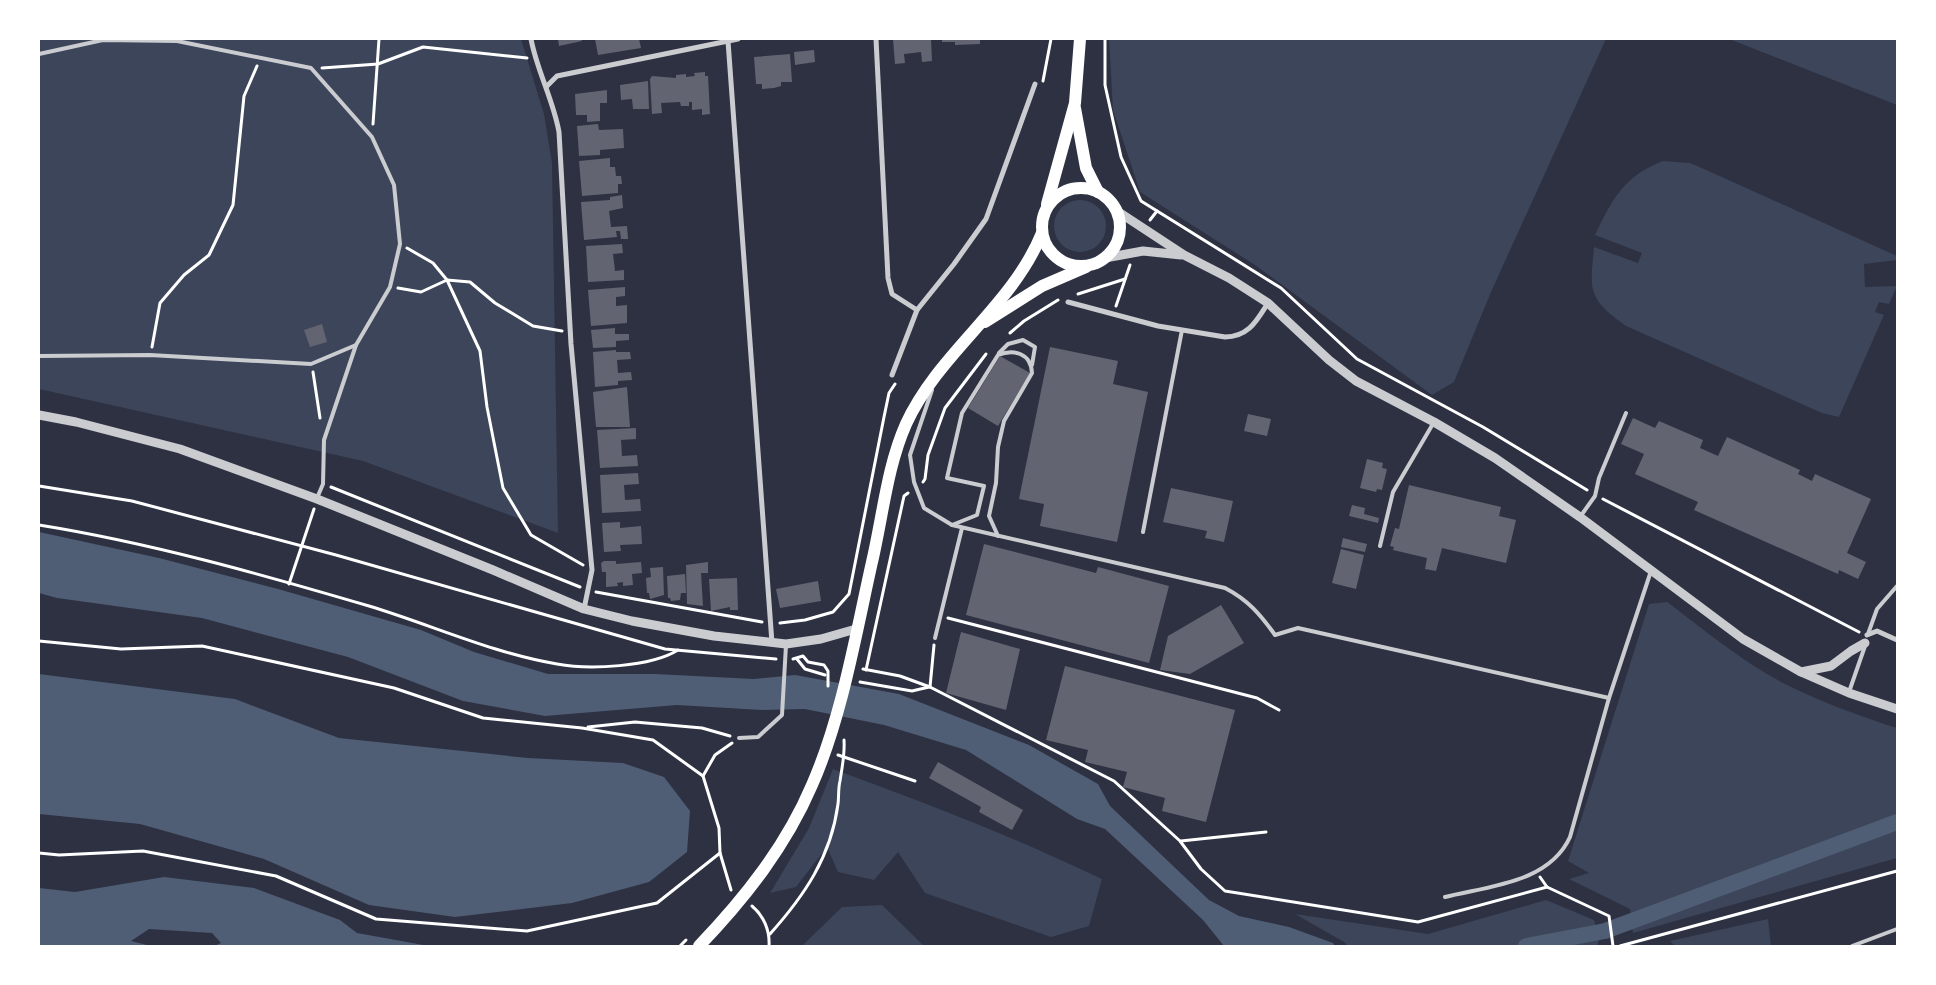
<svg xmlns="http://www.w3.org/2000/svg" width="1936" height="985" font-family="Raleway,sans-serif">
<style>
.green{fill:#3c4559}
.water{fill:#4f5d75}
.lines{fill:none;stroke-linecap:round;stroke-linejoin:round}
.canal{stroke:#4f5d75;stroke-width:16}
.building{fill:#626471}
.path{stroke:#fff;stroke-width:3}
.service{stroke:#caccd0;stroke-width:4}
.minor{stroke:#caccd0;stroke-width:5}
.tertiary{stroke:#caccd0;stroke-width:9}
.primary{stroke:#fff;stroke-width:12}
</style>
<rect width="100%" height="100%" fill="#2d3142"/>
<!-- green -->
<g class="green">
<polygon points="39,39 521,39 544,114 552,163 558,533 363,461 39,389"/>
<polygon points="1109,39 1606,39 1491,292 1454,382 1432,395 1255,265 1140,192 1113,110"/>
<polygon points="1729,39 1897,39 1897,105"/>
<path d="M1663,161L1690,163L1704,169L1897,256V260L1864,264L1865,287L1897,286L1889,304L1879,302L1875,312L1884,315L1839,417L1822,413L1626,326C1587,298 1590,291 1594,247L1638,263L1642,253L1595,235C1613,198 1623,177 1663,161Z"/>
<circle cx="1080" cy="226" r="26"/>
<path d="M1667,602C1703,629 1747,665 1787,685C1822,702 1859,716 1897,728V858L1633,933L1630,909L1569,879L1589,873L1568,861L1649,604Z"/>
<path d="M833,769C924,802 1014,837 1102,879L1089,926L1051,937L925,893L898,852L874,880L838,872L827,847L796,887L770,893L809,828Z"/>
<polygon points="1546,900 1594,920 1599,940 1597,946 1348,946 1344,942 1295,914 1428,934"/>
<polygon points="882,905 924,946 802,946 842,907"/>
<polygon points="1768,919 1771,946 1675,946 1670,941"/>
</g>
<!-- water -->
<g class="water">
<polygon points="39,532 159,558 278,589 421,630 474,652 548,674 655,674 754,679 795,675 899,694 1029,745 1098,784 1110,806 1209,900 1239,916 1289,927 1333,943 1335,946 1224,946 1203,920 1105,829 1077,819 966,750 884,725 805,709 762,710 677,705 545,716 463,701 348,657 202,618 57,598 39,593"/>
<polygon points="39,674 235,699 339,738 528,758 623,763 664,777 690,811 687,852 649,882 572,903 455,917 369,905 264,859 140,824 39,814"/>
<polygon points="164,877 254,888 340,920 357,933 429,946 214,946 221,943 212,933 149,929 131,941 151,946 39,946 39,888 75,892"/>
</g>
<g class="lines">
<!-- canal -->
<polyline class="canal" points="1526,946 1605,931 1897,822"/>
</g>
<!-- building -->
<g class="building">
<polygon points="558,39 581,39 582,41 559,46"/>
<polygon points="595,39 639,39 641,48 598,55"/>
<polygon points="893,39 931,39 932,61 922,62 921,52 913,53 904,54 905,63 895,64"/>
<polygon points="942,39 980,39 980,44 955,45 955,42 942,42"/>
<polygon points="814,50 815,62 795,65 794,52"/>
<polygon points="790,54 792,82 781,82 781,86 774,88 762,89 762,84 756,84 754,57"/>
<polygon points="705,72 705,76 708,76 710,114 702,115 702,109 692,110 692,102 689,102 689,106 681,106 680,102 661,103 662,113 652,114 650,79 652,76 676,78 676,75 686,74 686,77 695,76 694,73"/>
<polygon points="648,81 649,109 633,109 632,99 621,100 620,85"/>
<polygon points="607,90 607,103 600,103 600,121 587,122 587,115 576,115 575,94"/>
<polygon points="598,124 599,130 623,129 624,148 600,150 600,155 579,156 577,126"/>
<polygon points="610,158 610,167 615,167 616,176 621,176 622,184 618,184 618,193 582,196 579,161"/>
<polygon points="622,195 623,208 609,211 611,227 627,226 628,239 621,239 620,231 616,231 617,237 584,240 581,202 610,200 610,197"/>
<polygon points="622,244 623,253 613,254 614,262 615,271 624,270 624,280 588,282 586,246"/>
<polygon points="625,287 625,296 616,297 616,306 627,305 627,323 591,326 588,290"/>
<polygon points="322,324 327,342 310,347 304,330"/>
<polygon points="615,328 615,334 629,334 629,340 616,341 616,347 593,348 591,330"/>
<polygon points="1050,347 1118,361 1113,384 1148,392 1117,542 1040,526 1044,504 1019,499"/>
<polygon points="616,350 616,352 630,352 631,359 617,360 618,373 631,372 632,380 618,381 618,385 595,387 593,352"/>
<polygon points="1000,356 1030,373 998,426 968,408"/>
<polygon points="627,387 630,427 596,427 593,392"/>
<polygon points="1248,414 1271,419 1267,436 1244,431"/>
<polygon points="1633,418 1655,428 1659,421 1703,440 1700,448 1718,456 1727,437 1800,470 1798,474 1812,481 1815,474 1871,499 1847,553 1866,562 1858,579 1839,570 1838,574 1694,510 1698,502 1635,474 1644,454 1621,444"/>
<polygon points="636,428 636,439 621,440 622,456 637,455 638,466 600,468 597,430"/>
<polygon points="1367,459 1383,463 1382,468 1387,469 1382,490 1377,489 1376,492 1360,488"/>
<polygon points="638,473 639,484 624,485 625,500 640,499 641,511 602,513 600,475"/>
<polygon points="1409,485 1501,507 1499,516 1516,520 1506,563 1442,548 1436,571 1425,569 1427,558 1393,550 1394,547 1390,546 1395,528 1399,529"/>
<polygon points="1171,488 1233,501 1224,542 1205,538 1207,531 1163,522"/>
<polygon points="1352,505 1365,508 1364,514 1379,518 1378,523 1349,516"/>
<polygon points="620,522 620,528 641,526 642,544 620,545 621,551 604,552 602,523"/>
<polygon points="1343,538 1367,544 1365,552 1341,547"/>
<polygon points="984,544 1096,573 1098,567 1169,586 1149,663 966,615"/>
<polygon points="1341,549 1364,555 1356,589 1332,583"/>
<polygon points="604,561 616,561 616,564 641,562 642,573 632,574 633,585 623,586 623,582 617,583 618,586 606,587 606,572 602,572 601,563"/>
<polygon points="708,562 708,573 701,573 703,606 687,604 686,565"/>
<polygon points="663,567 664,595 650,599 649,593 647,593 646,578 651,577 650,568"/>
<polygon points="685,574 686,593 681,593 680,600 671,601 670,598 668,598 667,576"/>
<polygon points="737,578 738,610 730,610 730,607 711,611 709,579"/>
<polygon points="818,581 821,601 780,608 776,589"/>
<polygon points="1221,605 1244,643 1190,674 1160,670 1168,636"/>
<polygon points="961,632 1020,649 1006,710 946,693"/>
<polygon points="1065,666 1235,710 1206,822 1162,811 1165,798 1123,787 1127,772 1085,762 1088,750 1046,740"/>
<polygon points="938,762 1023,810 1012,830 979,812 981,807 929,778"/>
</g>
<g class="lines">
<!-- path -->
<g class="path">
<polyline points="1105,39 1105,85 1121,157 1141,201 1281,288 1357,359 1483,427 1587,490"/>
<polyline points="322,68 378,64 423,47 527,58"/>
<polyline points="1043,81 1051,39"/>
<polyline points="373,124 379,39"/>
<polyline points="1150,220 1157,211"/>
<polyline points="407,248 433,263 447,280 480,351 487,407 503,488 531,535 583,565"/>
<polyline points="398,288 421,292 447,280 470,282 495,303 533,326 562,331"/>
<polyline points="1078,294 1125,279"/>
<polyline points="1116,306 1130,265"/>
<polyline points="1010,333 1024,321 1058,300"/>
<polyline points="152,347 160,303 184,275 209,255 233,205 244,96 257,66"/>
<polyline points="313,372 320,418"/>
<polyline points="923,482 925,479 928,455 945,408 986,354"/>
<polyline points="39,486 132,501 336,555 665,649 776,659"/>
<polyline points="331,487 580,587"/>
<polyline points="1603,499 1859,632"/>
<path d="M39,525C151,543 260,574 369,606C432,625 492,653 557,664C589,670 651,667 678,650"/>
<polyline points="289,584 314,509"/>
<polyline points="596,592 762,622"/>
<polyline points="948,618 1257,698 1279,710"/>
<polyline points="780,623 805,620 833,612 849,594 884,417 889,393 895,384"/>
<polyline points="39,641 121,649 202,646 394,688 483,718 582,728 653,740 703,776"/>
<polyline points="793,659 803,656 808,662 824,665 828,671 828,686"/>
<polyline points="797,659 805,669 825,675"/>
<polyline points="863,669 900,676 930,687 1114,781 1180,841 1201,869 1225,891 1418,922 1547,887"/>
<polyline points="866,670 904,496 908,493"/>
<polyline points="860,682 912,691 929,687"/>
<polyline points="930,687 934,645"/>
<polyline points="588,727 635,722 702,728 730,736"/>
<polyline points="838,755 915,781"/>
<polyline points="1181,841 1266,832"/>
<polyline points="39,853 59,855 143,851 276,876 376,919 527,931 657,903 720,853"/>
<polyline points="1540,877 1547,887 1609,916 1613,946"/>
<polyline points="731,890 720,853 719,828 703,776 715,755 732,743"/>
<path d="M752,906C764,916 770,931 769,946"/>
<path d="M770,934C804,896 831,857 838,804C839,797 838,789 840,781C842,767 845,755 844,740"/>
<polyline points="680,946 686,940"/>
<polyline points="1620,946 1897,871"/>
</g>
<!-- service -->
<g class="service">
<polyline points="39,54 103,40 177,41 311,68 372,137 394,185 400,244 390,287 356,345 311,364 150,355 39,356"/>
<polyline points="999,353 1008,344 1023,340 1035,347 1032,365"/>
<path d="M932,390L910,455L914,482L924,508L952,525L1225,588C1248,600 1260,614 1275,635L1298,628L1609,698"/>
<polyline points="317,498 323,484 324,440 356,345"/>
<polyline points="1580,517 1595,496 1599,478 1626,413"/>
<path d="M952,525L977,515L984,486L947,478L962,413L998,355C1014,349 1031,353 1032,373L1004,421L998,447L996,483L989,516L998,536"/>
<polyline points="1143,532 1182,330"/>
<polyline points="1380,546 1393,492 1434,422"/>
<polyline points="1868,634 1877,609 1897,586"/>
<polyline points="935,638 962,528"/>
<polyline points="1849,692 1865,646"/>
<polyline points="739,738 758,737 782,715 786,645"/>
<path d="M1445,897C1489,886 1549,883 1570,837L1609,698L1651,571"/>
<polyline points="1852,946 1897,929"/>
</g>
<!-- minor -->
<g class="minor">
<path d="M531,39C537,71 553,99 559,132L571,344L592,570L584,609"/>
<polyline points="876,39 888,278 892,294 917,310 954,264 986,219 1035,84"/>
<polyline points="728,41 772,643"/>
<polyline points="547,86 557,76 738,39"/>
<path d="M1068,302L1158,326L1225,337C1249,337 1257,320 1268,303"/>
<polyline points="892,375 917,310"/>
<polyline points="1867,635 1877,631 1897,640"/>
</g>
<!-- tertiary -->
<g class="tertiary">
<polyline points="1117,211 1184,255 1229,278 1268,303 1329,360 1356,381 1434,422 1495,458 1580,517 1743,639 1801,672 1849,693 1897,709"/>
<polyline points="1105,258 1143,251 1181,255"/>
<polyline points="39,415 76,422 180,449 317,499 493,570 584,609 632,621 714,636 786,644 821,639 856,629"/>
<polyline points="1801,672 1831,666 1851,651 1865,643"/>
</g>
<!-- primary -->
<g class="primary">
<polyline points="1075,108 1086,168 1098,192"/>
<circle cx="1081" cy="227" r="39"/>
<polyline points="1047,204 1075,103 1080,39"/>
<polyline points="985,322 1042,286 1086,267"/>
<path d="M699,946C745,898 786,846 812,785C842,717 856,633 872,562C883,515 887,467 906,424C939,352 1012,307 1042,233"/>
</g>
</g>
<!-- border -->
<rect width="1936" height="985" fill="none" stroke="#ffffff" stroke-width="80"/>
</svg>
